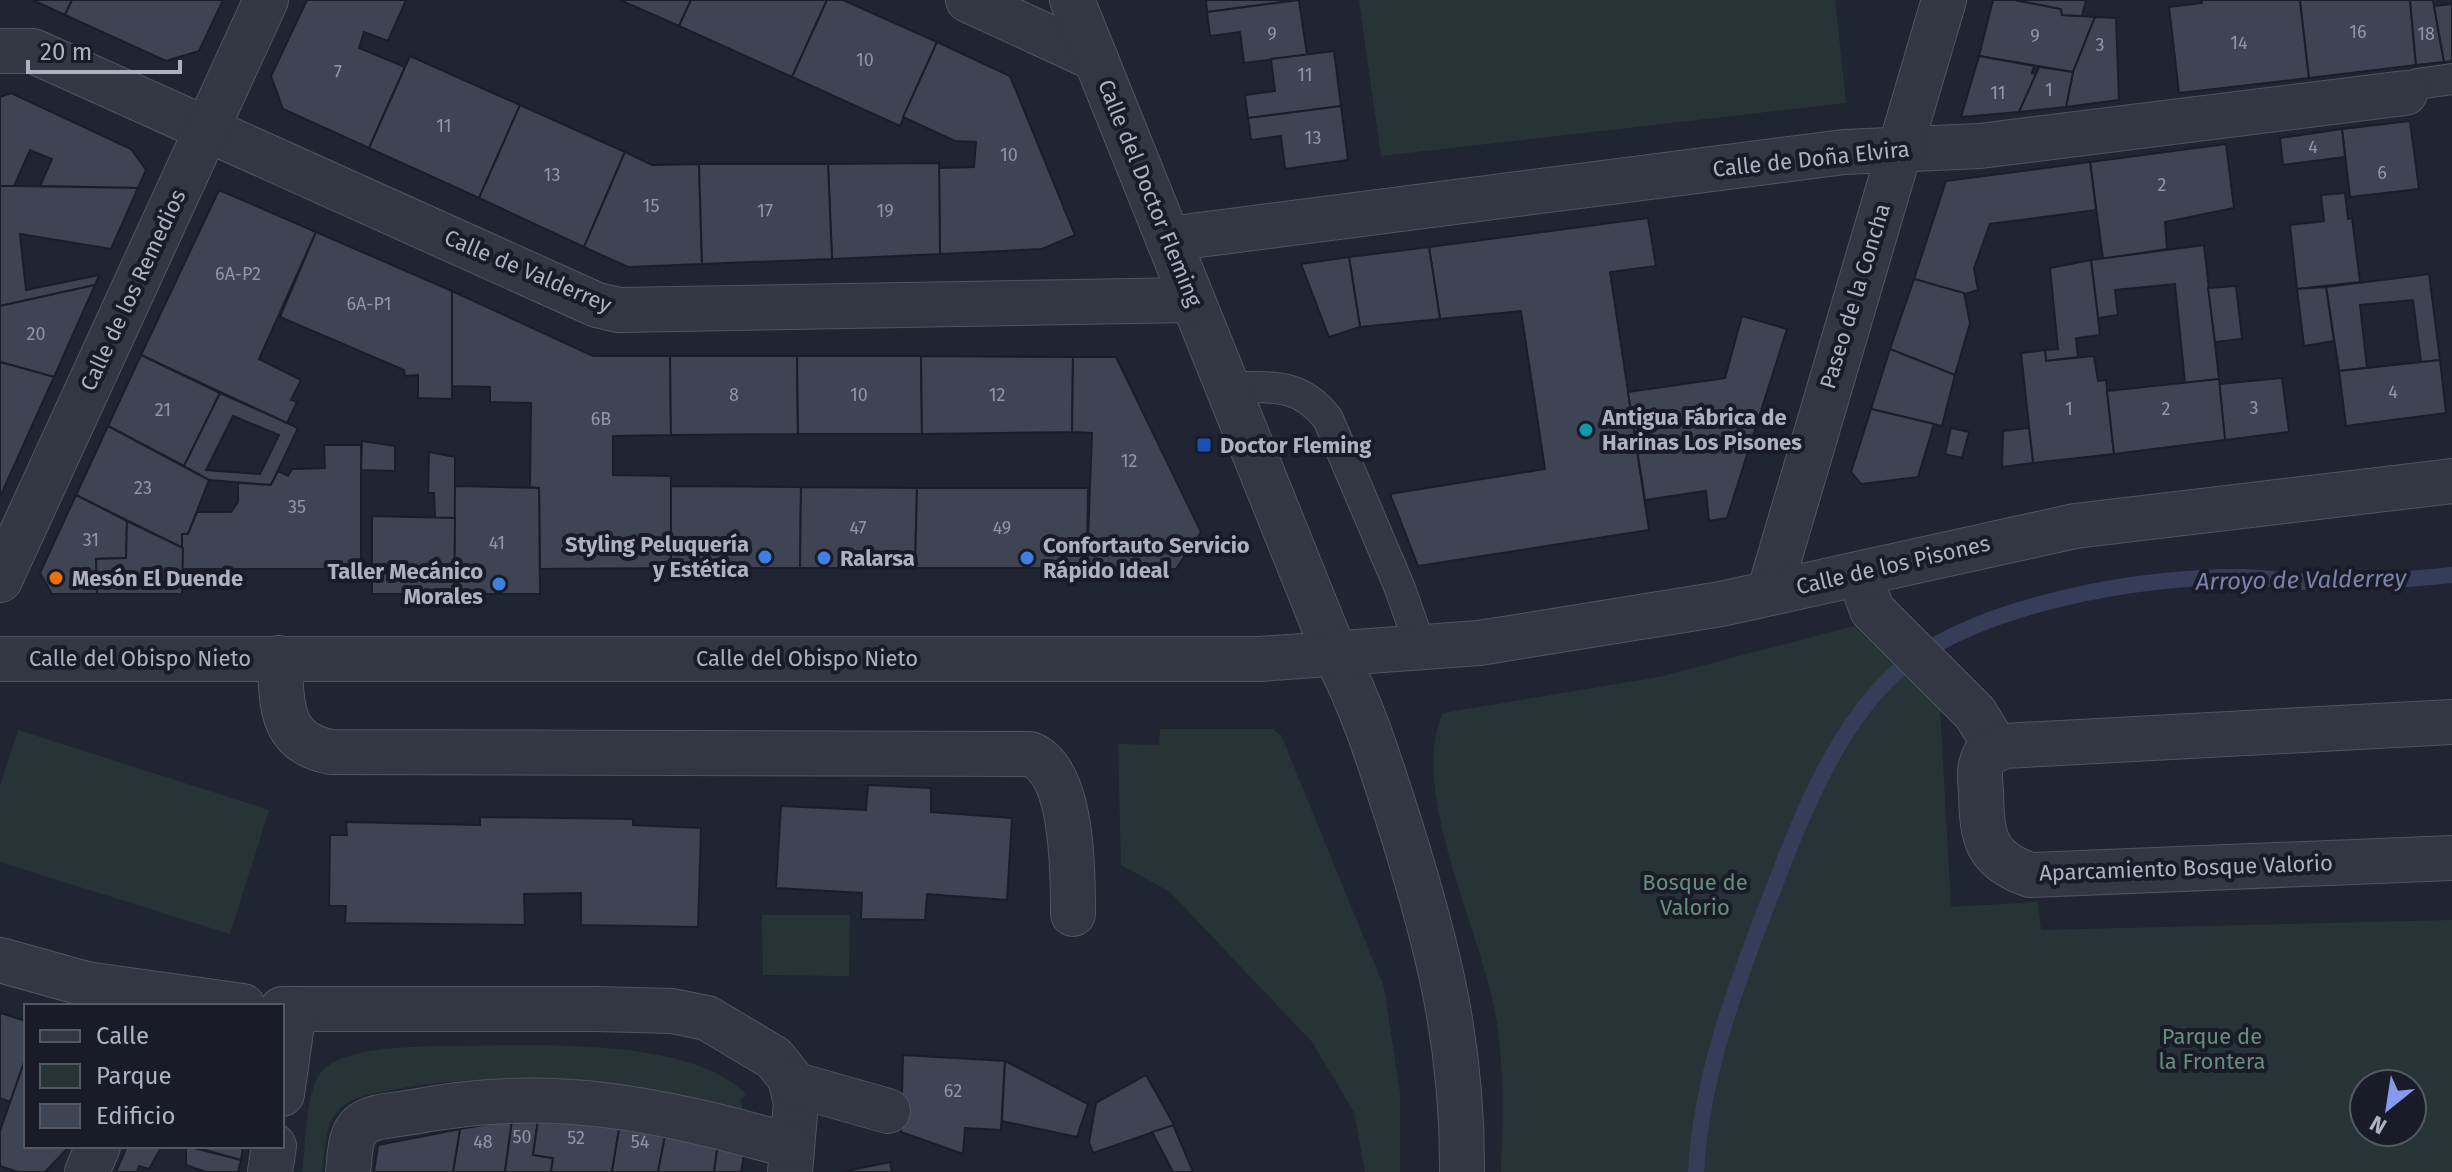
<svg xmlns="http://www.w3.org/2000/svg" width="2452" height="1172" font-family="'Fira Sans',sans-serif">
<style>
.green{fill:#263438;fill-rule:evenodd}
.lines{fill:none;stroke-linecap:round;stroke-linejoin:round}
.stream{stroke:#353d59;stroke-width:16}
.building{fill:#3e4454;stroke:#1b1e2a;stroke-width:2;fill-rule:evenodd}
.service-casing{stroke:#515462;stroke-width:32}
.minor-casing{stroke:#515462;stroke-width:46}
.service{stroke:#333744;stroke-width:30}
.minor{stroke:#333744;stroke-width:44}
.culture-dot{fill:#0f9aa8;stroke:#191c28;stroke-width:3}
.transit-dot{fill:#1a4fb4;stroke:#191c28;stroke-width:3}
.shop-dot{fill:#3f7fe0;stroke:#191c28;stroke-width:3}
.food-dot{fill:#e8710a;stroke:#191c28;stroke-width:3}
.labels{text-anchor:middle;dominant-baseline:central;stroke-width:8;stroke-linejoin:round;paint-order:stroke}
.number-label{font-size:18px;fill:#9196a6}
.street-label{font-size:22px;fill:#adb1c1;stroke:#191c28}
.poi-label{font-size:22px;font-weight:bold;fill:#adb1c1;stroke:#191c28;text-anchor:start}
.park-label{font-size:22px;fill:#678e78;stroke:#191c28}
.water-label{font-size:24px;font-style:italic;fill:#7783a7;stroke:#191c28}
</style>
<rect width="100%" height="100%" fill="#202533"/>
<!-- green -->
<g class="green">
<polygon points="1359,0 1835,0 1846,103 1381,156"/>
<path d="M1854,626L1940,708L1951,907L2038,902L2041,930L2452,920V1172H1501C1503,1115 1505,1058 1493,1002C1476,922 1409,786 1443,713L1659,677ZM2364,1084H2412V1132H2364Z"/>
<polygon points="1160,729 1273,729 1281,735 1384,987 1400,1093 1400,1172 1365,1172 1354,1112 1312,1042 1170,892 1121,865 1118,744 1159,745"/>
<polygon points="18,730 269,810 230,934 0,862 0,786"/>
<polygon points="762,915 850,915 849,976 763,975"/>
<path d="M433,1046C516,1047 681,1033 744,1092L746,1095L740,1099L744,1113C621,1092 517,1065 392,1090C371,1094 350,1096 336,1113C324,1128 325,1154 322,1172H302C306,1144 305,1105 317,1079C332,1047 402,1048 433,1046Z"/>
</g>
<g class="lines">
<!-- stream -->
<path class="stream" d="M1696,1172C1702,1068 1739,978 1776,882C1803,811 1841,719 1900,669C1979,604 2141,576 2241,577C2265,577 2289,582 2313,582C2360,583 2406,580 2452,575"/>
</g>
<!-- building -->
<g class="building">
<polygon points="33,0 72,0 65,15"/>
<polygon points="72,0 223,0 199,51 166,61 65,15"/>
<polygon points="307,0 406,0 388,41 364,32 359,48 405,67 369,148 283,109 271,76"/>
<polygon points="620,0 691,0 679,26"/>
<polygon points="691,0 827,0 792,77 679,26"/>
<polygon points="827,0 843,0 937,42 900,126 792,77"/>
<polygon points="1206,0 1299,0 1207,12"/>
<polygon points="1299,0 1307,55 1244,63 1240,32 1210,36 1207,12"/>
<polygon points="1993,0 2015,0 2061,9 2062,15 2095,17 2073,72 1979,56"/>
<polygon points="2015,0 2086,0 2082,16 2062,15 2061,9"/>
<polygon points="2201,0 2300,0 2309,78 2179,93 2169,7 2202,3"/>
<polygon points="2300,0 2410,0 2416,65 2309,78"/>
<polygon points="2410,0 2433,0 2444,62 2416,65"/>
<polygon points="2452,4 2452,61 2444,62 2434,6"/>
<polygon points="2095,17 2116,18 2119,100 2066,107 2073,72"/>
<polygon points="937,42 1010,76 1075,235 1042,249 940,254 939,168 974,167 976,142 955,141 903,117"/>
<polygon points="1334,51 1341,106 1248,118 1245,95 1275,91 1271,59"/>
<polygon points="410,56 520,105 479,198 369,148"/>
<polygon points="1979,56 2034,66 2032,73 2037,74 2019,112 1961,117"/>
<polygon points="2039,67 2073,72 2066,107 2019,112"/>
<polygon points="11,93 131,149 146,170 138,188 40,186 52,159 30,150 14,186 0,186 0,97"/>
<polygon points="520,105 625,152 584,247 479,198"/>
<polygon points="1341,106 1348,160 1285,169 1281,136 1251,140 1248,118"/>
<polygon points="2410,121 2419,189 2350,197 2342,129"/>
<polygon points="2342,129 2345,157 2283,165 2280,138"/>
<polygon points="2226,144 2234,208 2165,222 2167,249 2103,259 2090,162"/>
<polygon points="625,152 652,165 699,164 702,264 628,267 584,247"/>
<polygon points="2090,162 2096,210 1990,224 1974,268 1978,290 1965,294 1914,279 1946,181"/>
<polygon points="939,163 940,254 832,259 828,164"/>
<polygon points="699,164 828,164 832,259 702,264"/>
<polygon points="0,186 14,186 138,188 111,249 20,234 26,290 99,275 95,285 0,306"/>
<polygon points="219,190 316,232 259,359 301,380 291,400 297,402 287,423 141,355"/>
<polygon points="2345,193 2348,219 2352,218 2360,282 2297,289 2290,225 2324,221 2321,195"/>
<polygon points="1648,218 1656,266 1610,272 1649,530 1418,566 1390,494 1545,469 1521,311 1440,319 1429,247"/>
<polygon points="316,232 452,291 452,399 418,398 418,375 405,376 404,370 280,317"/>
<polygon points="2204,245 2219,379 2185,383 2175,284 2115,290 2118,315 2098,318 2091,260"/>
<polygon points="1429,247 1440,319 1360,327 1349,257"/>
<polygon points="1349,257 1360,327 1329,337 1301,264"/>
<polygon points="2091,260 2100,335 2076,338 2078,357 2046,361 2045,350 2058,349 2050,268"/>
<polygon points="2429,274 2440,360 2421,362 2413,300 2360,305 2367,368 2339,371 2326,287"/>
<polygon points="1914,279 1964,293 1970,323 1955,375 1890,349"/>
<polygon points="95,285 54,377 0,362 0,306"/>
<polygon points="2236,286 2242,339 2215,342 2208,288"/>
<polygon points="2326,287 2334,341 2304,346 2297,289"/>
<polygon points="452,291 593,356 670,356 671,435 613,436 613,475 671,476 671,568 540,569 539,488 530,487 531,403 490,402 490,387 452,386"/>
<polygon points="1742,316 1787,329 1727,518 1709,521 1706,491 1645,500 1628,392 1725,378"/>
<polygon points="1890,349 1955,375 1942,426 1871,409"/>
<polygon points="2045,350 2046,361 2094,356 2098,381 2106,380 2114,454 2033,463 2021,353"/>
<polygon points="141,355 220,393 184,466 108,426"/>
<polygon points="670,356 797,356 798,434 671,435"/>
<polygon points="797,356 921,356 922,434 798,434"/>
<polygon points="921,356 1073,357 1072,432 922,434"/>
<polygon points="1073,357 1116,357 1201,532 1176,569 1087,568 1092,433 1072,432"/>
<polygon points="2440,360 2446,413 2346,426 2339,371"/>
<polygon points="0,362 54,377 0,497"/>
<polygon points="2282,378 2289,432 2225,440 2219,384"/>
<polygon points="2219,379 2225,440 2114,454 2107,391"/>
<path d="M220,393L298,428L271,485L209,480L184,466ZM233,416L279,435L260,474L206,470Z"/>
<polygon points="1871,409 1934,424 1918,477 1861,484 1851,472"/>
<polygon points="108,426 209,480 188,534 182,534 183,548 76,495"/>
<polygon points="1951,428 1969,432 1962,458 1945,454"/>
<polygon points="2029,428 2033,463 2002,467 2003,431"/>
<polygon points="362,441 395,446 395,471 361,470"/>
<polygon points="324,445 361,445 361,569 182,569 182,534 188,534 197,512 231,512 238,502 238,483 271,485 278,471 288,476 292,469 325,468"/>
<polygon points="429,452 455,457 455,518 435,518 434,493 428,493"/>
<polygon points="455,486 539,488 540,594 454,594"/>
<polygon points="671,486 801,487 800,568 671,568"/>
<polygon points="801,487 917,488 915,568 800,568"/>
<polygon points="917,488 1088,488 1087,568 915,568"/>
<polygon points="76,495 127,521 126,558 96,559 97,594 52,594 40,573"/>
<polygon points="372,516 455,518 454,594 372,594"/>
<polygon points="127,521 183,548 182,594 97,594 96,559 126,558"/>
<polygon points="868,785 931,788 931,812 1012,818 1007,900 927,894 925,920 861,919 862,893 776,888 781,806 866,810"/>
<polygon points="480,817 633,819 633,825 701,828 698,927 581,925 581,893 524,894 525,925 345,923 346,906 329,906 330,835 347,835 346,822 480,825"/>
<polygon points="0,1013 26,1021 26,1057 10,1102 0,1098"/>
<polygon points="903,1055 1005,1061 1001,1130 965,1128 963,1154 901,1132"/>
<polygon points="26,1057 26,1146 70,1146 45,1172 18,1172 0,1166 0,1131"/>
<polygon points="1005,1061 1088,1104 1077,1137 1002,1121"/>
<polygon points="1146,1075 1174,1125 1093,1153 1089,1142 1096,1103"/>
<polygon points="512,1120 505,1172 453,1172 460,1129"/>
<polygon points="512,1120 538,1120 533,1155 553,1158 551,1172 505,1172"/>
<polygon points="538,1120 620,1123 612,1172 551,1172 553,1158 533,1155"/>
<polygon points="620,1123 666,1131 658,1172 612,1172"/>
<polygon points="1174,1125 1174,1127 1193,1172 1173,1172 1152,1132"/>
<polygon points="460,1129 453,1172 374,1172 378,1145"/>
<polygon points="666,1131 718,1143 714,1172 658,1172"/>
<polygon points="718,1143 744,1155 741,1172 714,1172"/>
<polygon points="127,1146 162,1146 149,1169 139,1166 137,1172 116,1172"/>
<polygon points="186,1146 241,1160 238,1172 206,1172 186,1165"/>
<polygon points="191,1146 243,1146 241,1160"/>
<polygon points="890,1162 892,1172 842,1172"/>
</g>
<g class="lines">
<!-- service casing -->
<g class="service-casing">
<g id="service">
<polyline points="2405,93 2417,84 2452,79"/>
<path d="M1227,387C1271,388 1299,381 1328,419L1399,586L1421,648"/>
</g>
</g>
<!-- minor casing -->
<g class="minor-casing">
<g id="minor">
<polyline points="968,0 1096,59"/>
<path d="M1072,0L1335,654C1364,709 1381,766 1400,825C1438,946 1463,1044 1462,1172"/>
<polyline points="0,51 33,51 597,305 619,310 1192,300"/>
<polyline points="1168,239 1844,152 1980,146 2405,93"/>
<polyline points="1859,574 1872,610 1975,713 1996,747"/>
<polyline points="0,580 266,0"/>
<polyline points="1769,593 1944,0"/>
<path d="M279,658C283,702 277,742 331,752L1030,754C1074,771 1073,874 1073,914"/>
<polyline points="0,659 1260,659 1479,643 1721,604 2075,526 2452,481"/>
<path d="M2452,722L2004,746L1985,755C1978,767 1980,779 1981,792C1982,836 1984,859 2030,875L2452,858"/>
<polyline points="0,960 86,984 243,1006"/>
<polyline points="282,1009 597,1009 672,1011 707,1018 774,1058 790,1078 796,1103 790,1172"/>
<polyline points="793,1084 888,1111"/>
<polyline points="282,1094 294,1010"/>
<polyline points="87,1172 98,1146"/>
<polyline points="270,1172 274,1146"/>
<path d="M348,1172C350,1158 349,1136 360,1126C371,1115 398,1115 413,1112C550,1085 659,1109 791,1146"/>
</g>
</g>
<!-- service -->
<use href="#service" class="service"/>
<!-- minor -->
<use href="#minor" class="minor"/>
</g>
<!-- markers -->
<circle class="culture-dot" cx="1586" cy="430" r="8"/>
<rect class="transit-dot" x="1196" y="437" width="16" height="16" rx="4"/>
<g class="shop-dot">
<circle cx="765" cy="557" r="8"/>
<circle cx="824" cy="558" r="8"/>
<circle cx="1027" cy="558" r="8"/>
<circle cx="499" cy="584" r="8"/>
</g>
<circle class="food-dot" cx="56" cy="578" r="8"/>
<g class="labels">
<!-- number labels -->
<g class="number-label">
<text x="2358" y="32">16</text>
<text x="1272" y="34">9</text>
<text x="2426" y="34">18</text>
<text x="2035" y="36">9</text>
<text x="2239" y="43">14</text>
<text x="2100" y="45">3</text>
<text x="865" y="60">10</text>
<text x="338" y="72">7</text>
<text x="1305" y="75">11</text>
<text x="2049" y="90">1</text>
<text x="1998" y="93">11</text>
<text x="444" y="126">11</text>
<text x="1313" y="138">13</text>
<text x="2313" y="147">4</text>
<text x="1009" y="155">10</text>
<text x="2382" y="173">6</text>
<text x="552" y="175">13</text>
<text x="2162" y="185">2</text>
<text x="651" y="206">15</text>
<text x="765" y="211">17</text>
<text x="885" y="211">19</text>
<text x="238" y="274">6A-P2</text>
<text x="369" y="304">6A-P1</text>
<text x="36" y="334">20</text>
<text x="2393" y="392">4</text>
<text x="734" y="395">8</text>
<text x="859" y="395">10</text>
<text x="997" y="395">12</text>
<text x="2254" y="408">3</text>
<text x="2069" y="409">1</text>
<text x="2166" y="409">2</text>
<text x="163" y="410">21</text>
<text x="601" y="419">6B</text>
<text x="1129" y="461">12</text>
<text x="143" y="488">23</text>
<text x="297" y="507">35</text>
<text x="858" y="528">47</text>
<text x="1002" y="528">49</text>
<text x="91" y="540">31</text>
<text x="497" y="543">41</text>
<text x="953" y="1091">62</text>
<text x="522" y="1137">50</text>
<text x="576" y="1138">52</text>
<text x="483" y="1142">48</text>
<text x="640" y="1142">54</text>
</g>
<!-- street labels -->
<g class="street-label">
<text transform="translate(1811 159) rotate(-6)">Calle de Doña Elvira</text>
<text transform="translate(1150 193) rotate(68)">Calle del Doctor Fleming</text>
<text transform="translate(528 271) rotate(23)">Calle de Valderrey</text>
<text transform="translate(133 290) rotate(-65)">Calle de los Remedios</text>
<text transform="translate(1855 296) rotate(-73)">Paseo de la Concha</text>
<text transform="translate(1893 565) rotate(-13)">Calle de los Pisones</text>
<text x="140" y="658">Calle del Obispo Nieto</text>
<text x="807" y="658">Calle del Obispo Nieto</text>
<text transform="translate(2186 868) rotate(-2)">Aparcamiento Bosque Valorio</text>
</g>
<!-- poi labels -->
<g class="poi-label">
<text x="1602" y="417">Antigua Fábrica de<tspan x="1602" dy="25">Harinas Los Pisones</tspan></text>
<text x="1220" y="445">Doctor Fleming</text>
<text x="749" y="544" text-anchor="end">Styling Peluquería<tspan x="749" dy="25">y Estética</tspan></text>
<text x="1043" y="545">Confortauto Servicio<tspan x="1043" dy="25">Rápido Ideal</tspan></text>
<text x="840" y="558">Ralarsa</text>
<text x="483" y="571" text-anchor="end">Taller Mecánico<tspan x="483" dy="25">Morales</tspan></text>
<text x="72" y="578">Mesón El Duende</text>
</g>
<!-- park labels -->
<g class="park-label">
<text x="1695" y="882">Bosque de<tspan x="1695" dy="25">Valorio</tspan></text>
<text x="2212" y="1036">Parque de<tspan x="2212" dy="25">la Frontera</tspan></text>
</g>
<!-- water labels -->
<g class="water-label">
<text transform="translate(2301 580) rotate(-1)">Arroyo de Valderrey</text>
</g>
</g>
<!-- legend -->
<rect x="24" y="1004" width="260" height="144" fill="#191c28" stroke="#545865" stroke-width="2"/>
<rect x="40" y="1030" width="40" height="12" fill="#333744" stroke="#545865" stroke-width="2"/>
<text x="96" y="1044" font-size="24" fill="#adb1c1">Calle</text>
<rect x="40" y="1064" width="40" height="24" fill="#263438" stroke="#545865" stroke-width="2"/>
<text x="96" y="1084" font-size="24" fill="#adb1c1">Parque</text>
<rect x="40" y="1104" width="40" height="24" fill="#3e4454" stroke="#545865" stroke-width="2"/>
<text x="96" y="1124" font-size="24" fill="#adb1c1">Edificio</text>
<!-- north arrow -->
<g transform="translate(2388 1108) rotate(210)"><circle r="38" fill="#191c28" stroke="#545865" stroke-width="2"/>
<path d="M0-6L14 30L0 20L-14 30Z" fill="#859aed"/>
<text y="-12" font-size="22" font-weight="bold" text-anchor="middle" fill="#adb1c1">N</text>
</g>
<!-- scale -->
<path d="M28 60v12h152v-12" fill="none" stroke="#adb1c1" stroke-width="4"/>
<text x="40" y="60" font-size="24" fill="#adb1c1" stroke="#191c28" stroke-width="6" paint-order="stroke">20 m</text>
</svg>
